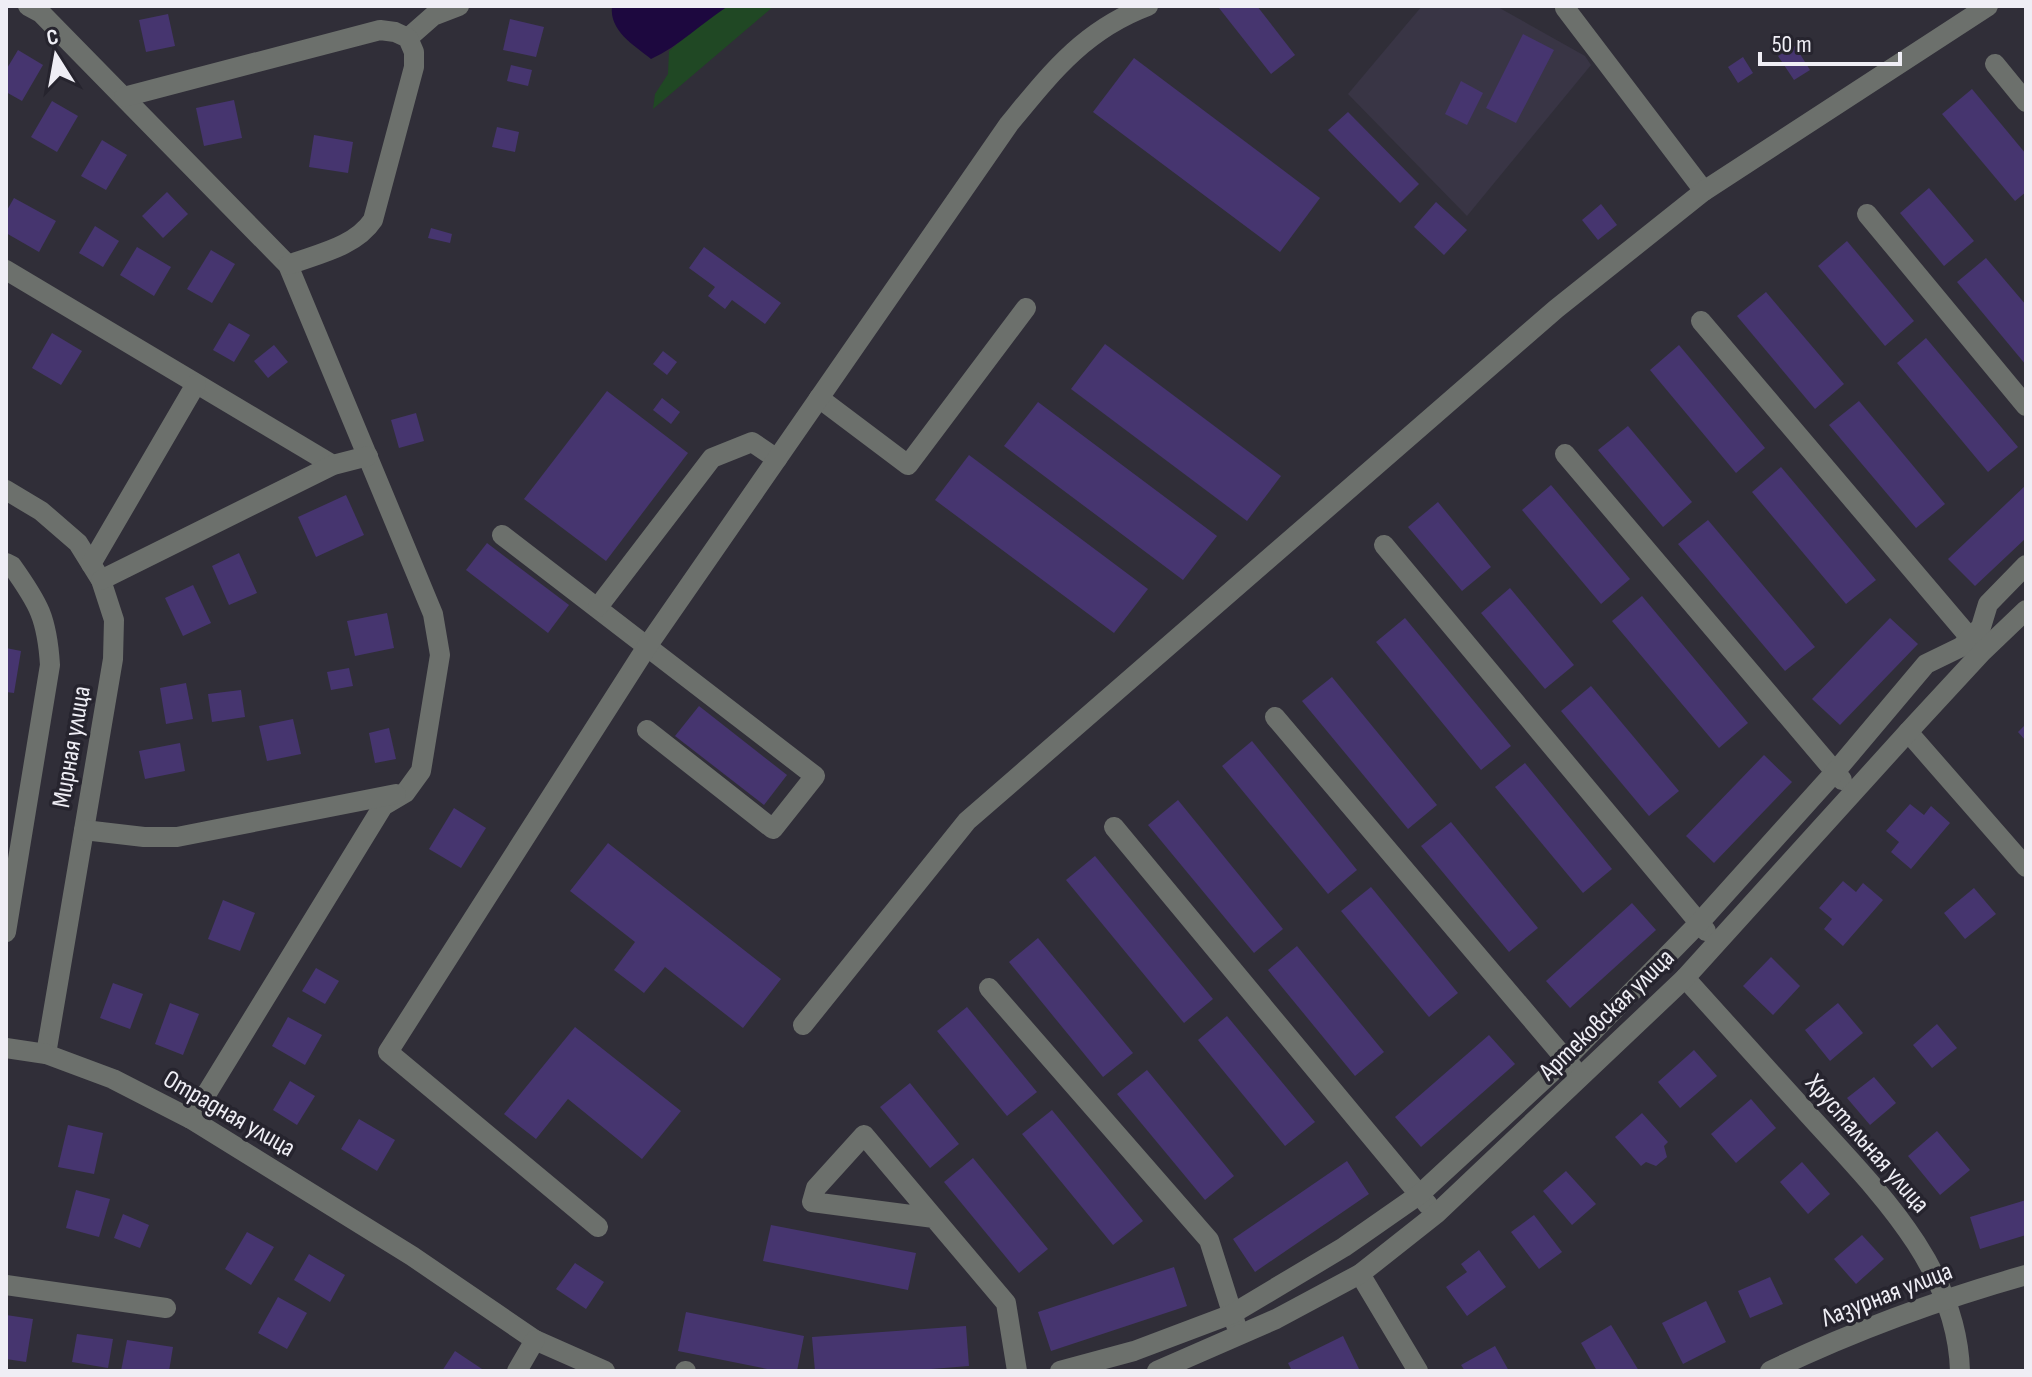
<svg xmlns="http://www.w3.org/2000/svg" width="2032" height="1377" font-family="'Sofia Sans Condensed',sans-serif">
<style>
.built{fill:#393545}
.green{fill:#204824}
.water{fill:#1d083f}
.building{fill:#46356f}
.lines{fill:none;stroke-linecap:round;stroke-linejoin:round}
.minor{stroke:#6c706c;stroke-width:20}
.labels{text-anchor:middle;dominant-baseline:central;stroke-width:7;stroke-linejoin:round;paint-order:stroke}
.street-label{font-size:26px;fill:#efeef5;stroke:#26242e}
</style>
<rect width="100%" height="100%" fill="#302e38"/>
<!-- built -->
<polygon class="built" points="1422,6 1496,6 1585,56 1591,65 1467,216 1348,94"/>
<!-- green -->
<polygon class="green" points="728,6 774,6 653,109 655,94 668,74 669,51 700,24"/>
<!-- water -->
<path class="water" d="M612,6H728C702,23 679,46 651,59C634,45 609,31 612,6Z"/>
<!-- building -->
<g class="building">
<polygon points="1222,6 1257,6 1295,55 1271,74 1219,8"/>
<polygon points="168,14 175,46 146,52 139,20"/>
<polygon points="510,19 544,27 536,57 503,50"/>
<polygon points="1523,34 1554,50 1516,123 1486,108"/>
<polygon points="1795,46 1810,70 1794,80 1778,56"/>
<polygon points="18,50 43,65 22,101 6,92 6,70"/>
<polygon points="1743,57 1753,73 1738,83 1728,67"/>
<polygon points="1134,58 1320,198 1280,252 1093,112"/>
<polygon points="511,65 532,70 528,86 507,81"/>
<polygon points="1461,81 1483,93 1467,125 1445,114"/>
<polygon points="1972,89 2026,154 2026,192 2015,201 1942,114"/>
<polygon points="234,100 242,138 204,146 196,108"/>
<polygon points="52,101 78,116 57,152 31,137"/>
<polygon points="1348,112 1419,184 1400,203 1328,130"/>
<polygon points="497,127 519,132 515,152 492,147"/>
<polygon points="314,135 353,142 348,173 309,167"/>
<polygon points="102,140 127,155 106,190 81,176"/>
<polygon points="1929,188 1974,241 1944,266 1900,213"/>
<polygon points="167,192 188,214 163,238 142,216"/>
<polygon points="14,198 56,221 39,252 6,233 6,212"/>
<polygon points="1436,202 1467,230 1444,255 1414,227"/>
<polygon points="1601,204 1617,225 1598,240 1582,220"/>
<polygon points="95,226 119,241 103,267 79,253"/>
<polygon points="431,228 452,234 450,243 428,238"/>
<polygon points="1847,241 1914,321 1885,346 1818,266"/>
<polygon points="137,247 171,267 154,296 120,275"/>
<polygon points="704,247 781,303 765,324 732,300 725,309 708,296 715,287 689,268"/>
<polygon points="211,250 235,264 212,303 187,289"/>
<polygon points="1986,258 2026,305 2026,365 1957,282"/>
<polygon points="1766,292 1844,384 1815,409 1737,316"/>
<polygon points="229,323 250,335 234,362 213,350"/>
<polygon points="52,333 82,351 61,385 32,368"/>
<polygon points="1926,338 2018,447 1988,472 1897,363"/>
<polygon points="1105,344 1281,476 1247,521 1071,389"/>
<polygon points="274,345 288,362 268,378 254,361"/>
<polygon points="1679,345 1765,448 1736,473 1650,370"/>
<polygon points="663,351 677,362 667,375 653,364"/>
<polygon points="607,391 688,453 606,561 524,499"/>
<polygon points="662,398 680,412 671,424 653,410"/>
<polygon points="1859,401 1945,504 1916,528 1829,425"/>
<polygon points="1038,402 1217,536 1183,580 1004,446"/>
<polygon points="416,413 424,441 399,448 391,420"/>
<polygon points="1628,426 1692,502 1663,527 1598,450"/>
<polygon points="969,455 1148,589 1114,633 935,500"/>
<polygon points="1781,467 1876,580 1846,604 1752,492"/>
<polygon points="1551,485 1630,579 1601,604 1522,510"/>
<polygon points="2026,485 2026,538 1975,586 1948,559"/>
<polygon points="346,495 364,535 316,557 298,517"/>
<polygon points="1438,502 1491,567 1462,591 1408,527"/>
<polygon points="1708,520 1815,647 1785,671 1678,544"/>
<polygon points="487,543 569,605 548,633 466,570"/>
<polygon points="239,553 257,593 229,605 212,566"/>
<polygon points="193,585 211,623 183,636 165,598"/>
<polygon points="1510,588 1574,665 1545,689 1481,613"/>
<polygon points="1642,596 1748,723 1719,748 1612,621"/>
<polygon points="387,613 394,648 355,656 347,621"/>
<polygon points="1405,618 1511,746 1481,770 1376,642"/>
<polygon points="1890,618 1918,644 1840,725 1812,699"/>
<polygon points="6,648 21,651 14,693 6,692"/>
<polygon points="349,668 353,686 331,690 327,672"/>
<polygon points="1332,677 1437,805 1408,829 1302,701"/>
<polygon points="186,683 193,719 166,724 160,688"/>
<polygon points="1591,686 1679,791 1649,816 1561,711"/>
<polygon points="241,690 245,717 212,722 208,694"/>
<polygon points="699,706 787,775 764,805 675,736"/>
<polygon points="293,719 301,754 267,761 259,726"/>
<polygon points="2026,724 2026,741 2018,732"/>
<polygon points="389,728 396,759 375,763 369,733"/>
<polygon points="1252,741 1357,870 1328,894 1222,766"/>
<polygon points="180,743 185,771 145,779 139,751"/>
<polygon points="1764,755 1792,782 1714,863 1686,836"/>
<polygon points="1525,763 1612,869 1583,893 1495,787"/>
<polygon points="1178,800 1283,929 1254,953 1148,825"/>
<polygon points="1910,804 1924,815 1931,806 1950,823 1911,869 1891,852 1899,842 1886,831"/>
<polygon points="454,808 486,828 461,868 429,849"/>
<polygon points="1451,822 1538,928 1509,952 1421,846"/>
<polygon points="608,843 781,979 743,1028 665,967 644,993 614,970 635,942 570,891"/>
<polygon points="1095,856 1213,999 1184,1023 1066,880"/>
<polygon points="1843,881 1856,892 1863,883 1883,900 1843,946 1824,929 1832,919 1819,908"/>
<polygon points="1371,887 1458,993 1429,1017 1341,911"/>
<polygon points="1974,888 1996,914 1965,939 1944,913"/>
<polygon points="223,900 255,913 240,951 208,939"/>
<polygon points="1632,903 1656,930 1570,1008 1546,981"/>
<polygon points="1038,938 1133,1053 1103,1077 1009,962"/>
<polygon points="1297,946 1384,1052 1355,1076 1268,970"/>
<polygon points="1771,957 1800,986 1773,1015 1743,986"/>
<polygon points="316,968 339,981 325,1004 302,991"/>
<polygon points="113,983 143,994 130,1029 100,1018"/>
<polygon points="170,1003 199,1014 183,1055 155,1044"/>
<polygon points="1838,1003 1863,1033 1830,1061 1805,1030"/>
<polygon points="967,1007 1037,1092 1007,1116 937,1031"/>
<polygon points="1227,1016 1315,1122 1285,1146 1198,1040"/>
<polygon points="288,1017 322,1035 305,1065 272,1046"/>
<polygon points="1937,1024 1957,1048 1932,1068 1913,1045"/>
<polygon points="575,1027 681,1111 642,1159 568,1099 536,1139 504,1114"/>
<polygon points="1489,1035 1515,1064 1421,1147 1395,1117"/>
<polygon points="1694,1050 1717,1076 1680,1108 1658,1082"/>
<polygon points="1147,1070 1234,1176 1205,1200 1117,1094"/>
<polygon points="1874,1077 1896,1103 1870,1125 1847,1098"/>
<polygon points="290,1081 315,1096 297,1125 273,1110"/>
<polygon points="910,1083 959,1144 930,1168 880,1107"/>
<polygon points="1751,1099 1776,1128 1736,1163 1711,1134"/>
<polygon points="1052,1110 1143,1221 1113,1245 1022,1134"/>
<polygon points="1642,1113 1668,1142 1664,1146 1667,1157 1656,1166 1646,1162 1641,1166 1615,1137"/>
<polygon points="359,1119 395,1140 377,1171 341,1149"/>
<polygon points="68,1125 103,1133 94,1174 58,1167"/>
<polygon points="1937,1131 1970,1170 1940,1195 1908,1156"/>
<polygon points="973,1158 1048,1249 1019,1273 944,1182"/>
<polygon points="1347,1161 1369,1194 1255,1272 1233,1239"/>
<polygon points="1802,1162 1830,1194 1808,1214 1780,1182"/>
<polygon points="1566,1171 1596,1204 1572,1225 1543,1191"/>
<polygon points="76,1190 110,1199 99,1237 66,1228"/>
<polygon points="2026,1200 2026,1235 1980,1249 1970,1217"/>
<polygon points="123,1214 149,1225 140,1248 114,1238"/>
<polygon points="1534,1215 1562,1252 1539,1269 1511,1232"/>
<polygon points="771,1225 916,1253 908,1290 763,1261"/>
<polygon points="247,1232 274,1247 251,1285 225,1269"/>
<polygon points="1862,1235 1884,1259 1856,1284 1834,1259"/>
<polygon points="1479,1250 1506,1287 1467,1316 1446,1287 1467,1272 1461,1264"/>
<polygon points="309,1254 345,1275 330,1302 294,1280"/>
<polygon points="575,1263 604,1282 586,1309 556,1289"/>
<polygon points="1174,1267 1187,1306 1051,1351 1038,1312"/>
<polygon points="1770,1277 1783,1304 1750,1318 1738,1291"/>
<polygon points="278,1297 307,1313 287,1349 258,1333"/>
<polygon points="1706,1301 1726,1342 1683,1364 1662,1323"/>
<polygon points="686,1312 804,1336 797,1371 777,1371 678,1351"/>
<polygon points="6,1315 33,1319 26,1362 6,1359"/>
<polygon points="1611,1325 1639,1371 1597,1371 1581,1343"/>
<polygon points="966,1326 969,1366 906,1371 815,1371 812,1337"/>
<polygon points="77,1334 113,1339 108,1368 72,1362"/>
<polygon points="1343,1336 1360,1371 1292,1371 1288,1363"/>
<polygon points="127,1340 173,1347 169,1371 121,1371"/>
<polygon points="1495,1346 1509,1371 1465,1371 1461,1365"/>
<polygon points="455,1351 485,1371 442,1371"/>
</g>
<g class="lines">
<!-- minor -->
<g class="minor">
<polyline points="28,6 41,13 288,265 433,614 440,655 421,771 405,793 383,806 191,1119"/>
<polyline points="1565,8 1704,191"/>
<polyline points="408,38 433,16 459,6"/>
<polyline points="1995,64 2026,102"/>
<path d="M124,97L380,30L395,32L408,38L414,52V67L373,220C355,247 317,254 288,265"/>
<polyline points="1867,214 2026,406"/>
<polyline points="6,270 333,465"/>
<polyline points="1701,321 1977,646"/>
<polyline points="819,398 908,465 1026,308"/>
<polyline points="1565,454 1842,780"/>
<polyline points="6,490 41,511 78,543 101,580 114,620 113,659 46,1054"/>
<polyline points="502,535 815,776 773,829 647,730"/>
<polyline points="1384,545 1706,931"/>
<path d="M6,563L12,566C39,604 47,618 50,665L6,932"/>
<polyline points="91,564 196,384"/>
<polyline points="101,580 333,465 368,456"/>
<polyline points="598,607 712,458 752,442 777,459"/>
<polyline points="1275,717 1573,1068"/>
<polyline points="1908,732 2026,867"/>
<polyline points="1114,827 1428,1205"/>
<polyline points="84,830 144,837 177,837 396,794"/>
<path d="M1685,978C1726,1023 1767,1069 1808,1114C1874,1187 1957,1266 1960,1371"/>
<polyline points="989,988 1209,1240 1236,1325"/>
<polyline points="803,1025 967,821 1556,309 1704,191 1988,6"/>
<polyline points="6,1048 46,1054 113,1079 191,1119 412,1256 535,1340 605,1371"/>
<polyline points="934,1218 812,1202 816,1188 864,1135 1006,1303 1017,1371"/>
<path d="M598,1227L388,1052L648,645L1009,124C1051,73 1084,30 1148,6"/>
<polyline points="1360,1274 1418,1371"/>
<polyline points="6,1285 166,1308"/>
<polyline points="517,1371 535,1340"/>
<polyline points="685,1371 686,1371"/>
<polyline points="1060,1371 1134,1351 1232,1314 1344,1247 1420,1194 1565,1060 1699,923 1835,772 1926,664 1961,647 1981,627 1988,604 2026,565"/>
<polyline points="1157,1371 1276,1319 1360,1274 1436,1214 1685,978 1908,732 1982,652 2026,610"/>
<path d="M1770,1371C1853,1331 1937,1300 2026,1275"/>
</g>
</g>
<g class="labels">
<!-- street labels -->
<g class="street-label">
<text transform="translate(72 747) rotate(-80)">Мирная улица</text>
<text transform="translate(1607 1015) rotate(-44)">Артековская улица</text>
<text transform="translate(229 1114) rotate(30)">Отрадная улица</text>
<text transform="translate(1867 1144) rotate(49)">Хрустальная улица</text>
<text transform="translate(1887 1295) rotate(-21)">Лазурная улица</text>
</g>
</g>
<!-- border -->
<rect width="2032" height="1377" fill="none" stroke="#efeef5" stroke-width="16"/>
<!-- north arrow -->
<g transform="translate(56 56) rotate(349)" stroke="#26242e" stroke-width="6" paint-order="stroke">
<path d="M0-6L14 30L0 20L-14 30Z" fill="#efeef5"/>
<text y="-12" font-size="22" font-weight="bold" text-anchor="middle" fill="#efeef5">С</text>
</g>
<!-- scale -->
<path d="M1760 52v12h140v-12" fill="none" stroke="#efeef5" stroke-width="4"/>
<text x="1772" y="52" font-size="24" fill="#efeef5" stroke="#26242e" stroke-width="6" paint-order="stroke">50 m</text>
</svg>
